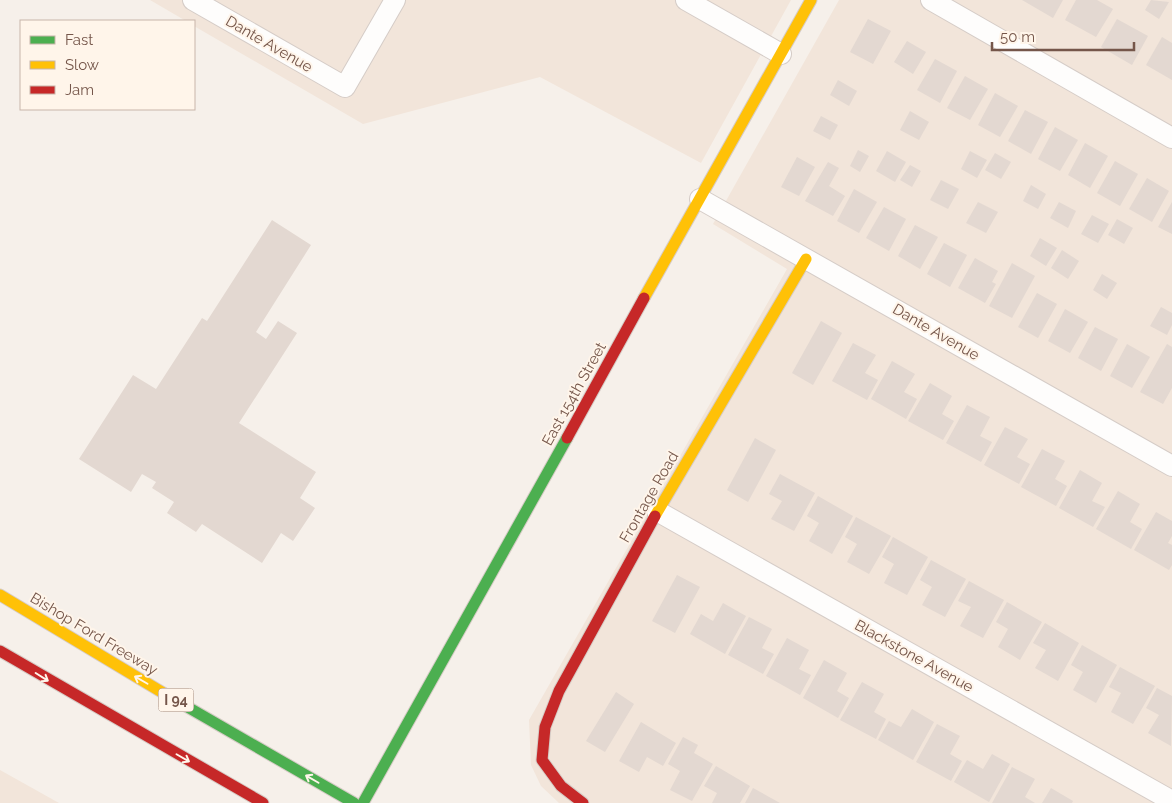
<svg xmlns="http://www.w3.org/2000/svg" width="1172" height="803" font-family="Raleway,sans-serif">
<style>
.residential{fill:#f2e5da}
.building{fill:#e3d8d1}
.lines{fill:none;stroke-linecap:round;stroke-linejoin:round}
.street-casing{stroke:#d5ccc7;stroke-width:22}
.fast-casing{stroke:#d6ccc6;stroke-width:13}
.slow-casing{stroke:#d6ccc6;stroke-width:13}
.jam-casing{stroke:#d6ccc6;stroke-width:13}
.street{stroke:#fefdfc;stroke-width:20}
.fast{stroke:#4caf50;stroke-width:11}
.slow{stroke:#ffc107;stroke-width:11}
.jam{stroke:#c62828;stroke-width:11}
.oneway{stroke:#fff5ea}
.labels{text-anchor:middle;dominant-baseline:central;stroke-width:4;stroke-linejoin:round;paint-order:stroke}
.shield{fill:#fff5ea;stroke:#9e867a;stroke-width:1}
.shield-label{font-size:14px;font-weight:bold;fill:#75564a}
.street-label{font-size:15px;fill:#75564a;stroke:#fff5ea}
</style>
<rect width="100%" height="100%" fill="#f6f0ea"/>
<!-- residential -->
<g class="residential">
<polygon points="150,0 791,0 701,163 540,77 363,124 194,26 194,21 186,21"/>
<polygon points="839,0 1172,0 1172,803 559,803 541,786 531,765 529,720 787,269 713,224"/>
<polygon points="0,770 59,803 0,803"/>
</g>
<!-- building -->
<g class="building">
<polygon points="1022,0 1063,0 1053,18"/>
<polygon points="1076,0 1097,0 1113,9 1096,37 1065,20"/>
<polygon points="1151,0 1169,2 1159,19 1145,10"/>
<polygon points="868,19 891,31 873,64 850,52"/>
<polygon points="1117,19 1148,36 1132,65 1101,47"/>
<polygon points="1162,37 1172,43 1172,80 1146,65"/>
<polygon points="907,41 926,52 913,74 894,62"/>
<polygon points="935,59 957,71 940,103 917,90"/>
<polygon points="965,76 988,89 970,120 947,108"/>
<polygon points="838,80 857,91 849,106 830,95"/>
<polygon points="995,93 1018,106 1000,137 978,125"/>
<polygon points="1025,110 1048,122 1031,154 1008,141"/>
<polygon points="910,111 929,122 919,140 900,130"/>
<polygon points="821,116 838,125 830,140 813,131"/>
<polygon points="1055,127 1078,140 1060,171 1038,159"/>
<polygon points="1085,143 1108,156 1090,188 1068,175"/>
<polygon points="858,150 869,156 860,172 850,166"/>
<polygon points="887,151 906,162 895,182 876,171"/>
<polygon points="970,151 987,160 977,178 961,169"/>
<polygon points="995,153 1011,162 1001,179 985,170"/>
<polygon points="797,157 815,167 799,196 781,187"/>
<polygon points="1115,161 1138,174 1120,206 1097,193"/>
<polygon points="828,162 839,168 829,186 845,196 833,216 805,201"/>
<polygon points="910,165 921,171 912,187 900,180"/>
<polygon points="1147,178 1169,191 1152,222 1129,209"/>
<polygon points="941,180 959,189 948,209 930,200"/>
<polygon points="1031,185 1046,194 1038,209 1023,201"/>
<polygon points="854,189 877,202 859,233 837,221"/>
<polygon points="978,202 998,212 986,233 966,223"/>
<polygon points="1059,202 1076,211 1068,228 1050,218"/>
<polygon points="1172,202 1172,234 1158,227"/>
<polygon points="884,207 906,219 889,251 866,238"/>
<polygon points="1092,215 1109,224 1098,243 1081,234"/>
<polygon points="1117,219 1133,228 1124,244 1108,235"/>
<polygon points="272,220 311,245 256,332 266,339 278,321 297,333 239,423 316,472 300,498 315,508 293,541 281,533 262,563 202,524 196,532 167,513 174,502 152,488 156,482 142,474 131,492 79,459 133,375 156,389 202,318 207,321"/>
<polygon points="915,225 938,237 920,269 898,256"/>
<polygon points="1040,238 1057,248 1046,266 1030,256"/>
<polygon points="944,243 967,255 950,287 927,274"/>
<polygon points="1062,250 1079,261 1068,279 1051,268"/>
<polygon points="975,258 998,271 992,282 996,284 985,303 958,288"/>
<polygon points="1012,263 1035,276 1012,318 989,306"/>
<polygon points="1102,274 1117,283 1107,299 1093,290"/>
<polygon points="1037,293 1057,304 1038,338 1018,327"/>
<polygon points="1161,307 1172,313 1172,325 1167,335 1150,326"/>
<polygon points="1065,309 1088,322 1070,353 1048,341"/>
<polygon points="821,321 842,333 813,385 792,373"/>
<polygon points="1095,327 1118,339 1101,371 1078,358"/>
<polygon points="853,343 876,355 865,373 878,380 867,400 832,381"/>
<polygon points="1127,344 1150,357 1132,388 1110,376"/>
<polygon points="1167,344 1172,347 1172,388 1163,404 1140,392"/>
<polygon points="892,361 915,374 904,392 917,399 906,419 871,399"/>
<polygon points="930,383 952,396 942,414 954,421 943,440 908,421"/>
<polygon points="967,405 990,417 980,436 992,442 981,462 946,443"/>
<polygon points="1005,427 1028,439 1017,457 1030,464 1019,484 984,465"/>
<polygon points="755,438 776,450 748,502 727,490"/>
<polygon points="1042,449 1065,461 1055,479 1067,486 1056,506 1021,487"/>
<polygon points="1080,470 1102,483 1092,501 1105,507 1093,527 1059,508"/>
<polygon points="780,474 815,493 794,531 771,519 782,501 769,494"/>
<polygon points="1118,491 1140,504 1130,522 1142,529 1131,549 1096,529"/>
<polygon points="818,496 853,516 832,554 809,541 819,523 807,516"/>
<polygon points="1156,512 1172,521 1172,536 1168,543 1172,545 1172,565 1169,570 1134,550"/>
<polygon points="856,517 891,536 869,574 847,562 857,544 845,537"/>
<polygon points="893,537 928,557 907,595 884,583 894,564 882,557"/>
<polygon points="931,560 966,579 945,617 922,605 932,587 920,580"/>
<polygon points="677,575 700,587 675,633 652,621"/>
<polygon points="969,581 1004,600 983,638 960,626 971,607 958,601"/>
<polygon points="1007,602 1042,622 1020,660 998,647 1008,629 996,622"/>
<polygon points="723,603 746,616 725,654 690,634 701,614 713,621"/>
<polygon points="749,617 772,629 762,648 774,654 763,674 728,655"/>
<polygon points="1045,623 1079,643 1058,681 1035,668 1046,650 1033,643"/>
<polygon points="787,638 809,650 799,669 811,675 800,695 766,676"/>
<polygon points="1082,645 1117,665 1096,703 1073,690 1083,672 1071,665"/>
<polygon points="824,660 847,673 837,691 849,698 838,718 803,698"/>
<polygon points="1120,667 1155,686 1133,724 1111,712 1121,693 1109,687"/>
<polygon points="862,682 884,694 874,712 886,719 876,739 840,720"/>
<polygon points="1157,688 1172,696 1171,746 1148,733 1159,715 1146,708"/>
<polygon points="616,692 634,704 605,752 586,741"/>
<polygon points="912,709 934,722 913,760 878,740 889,721 901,727"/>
<polygon points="641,722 676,743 663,766 647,757 639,772 619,761"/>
<polygon points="937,724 960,736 950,754 962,761 951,781 916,762"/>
<polygon points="683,737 698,745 694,753 713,764 692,801 670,790 680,771 668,764"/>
<polygon points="992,754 1010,764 989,802 954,782 967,760 983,769"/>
<polygon points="716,766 750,786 740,803 712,803 717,793 704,786"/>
<polygon points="1012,767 1035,779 1025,797 1035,803 992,803"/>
<polygon points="753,788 780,803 745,803"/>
<polygon points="1051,788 1073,801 1072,803 1042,803"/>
</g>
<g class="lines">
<!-- street casing -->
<g class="street-casing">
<g id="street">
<polyline points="193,0 345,87 395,0"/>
<polyline points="686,0 781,54"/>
<polyline points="931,0 1172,138"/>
<polyline points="700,199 1172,466"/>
<polyline points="657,511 1172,801"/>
</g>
</g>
<!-- fast casing -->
<g class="fast-casing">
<g id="fast">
<polyline points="165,694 354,803"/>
<polyline points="363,803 567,438"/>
</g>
</g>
<!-- slow casing -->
<g class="slow-casing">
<g id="slow">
<polyline points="644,298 811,0"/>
<polyline points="655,516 806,259"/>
<polyline points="0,595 165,694"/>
</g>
</g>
<!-- jam casing -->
<g class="jam-casing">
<g id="jam">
<polyline points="567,438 644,298"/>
<polyline points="0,651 263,803"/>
<polyline points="583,803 561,786 542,760 545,727 559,691 655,516"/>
</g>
</g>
<!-- street -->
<use href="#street" class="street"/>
<!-- fast -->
<use href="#fast" class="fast"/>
<!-- slow -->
<use href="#slow" class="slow"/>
<!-- jam -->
<use href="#jam" class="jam"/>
</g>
<!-- one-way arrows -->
<defs><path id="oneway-shaft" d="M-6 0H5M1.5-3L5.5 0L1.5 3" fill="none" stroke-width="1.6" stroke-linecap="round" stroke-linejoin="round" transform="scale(1.25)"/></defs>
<g class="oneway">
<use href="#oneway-shaft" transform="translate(42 677) rotate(32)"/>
<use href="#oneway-shaft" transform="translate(141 680) rotate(-150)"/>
<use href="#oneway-shaft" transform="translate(183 758) rotate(30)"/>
<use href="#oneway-shaft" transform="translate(312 779) rotate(-150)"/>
</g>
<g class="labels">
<!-- shield labels -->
<rect class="shield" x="158.5" y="688.5" width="35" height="23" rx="4"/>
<g class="shield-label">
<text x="176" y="700">I 94</text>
</g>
<!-- street labels -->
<g class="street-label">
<text transform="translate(269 44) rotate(30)">Dante Avenue</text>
<text transform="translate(936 332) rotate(30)">Dante Avenue</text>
<text transform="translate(574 394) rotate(-61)">East 154th Street</text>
<text transform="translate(649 497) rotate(-60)">Frontage Road</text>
<text transform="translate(94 634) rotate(31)">Bishop Ford Freeway</text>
<text transform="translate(914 656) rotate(29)">Blackstone Avenue</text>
</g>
</g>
<!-- legend -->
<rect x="20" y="20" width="175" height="90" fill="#fff5ea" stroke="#c8b5aa"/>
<rect x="30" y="36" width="25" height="8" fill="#4caf50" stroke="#c8b5aa"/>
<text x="65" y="45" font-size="15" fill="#75564a">Fast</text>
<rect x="30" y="61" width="25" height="8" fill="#ffc107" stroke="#c8b5aa"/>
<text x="65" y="70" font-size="15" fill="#75564a">Slow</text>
<rect x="30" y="86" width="25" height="8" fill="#c62828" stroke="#c8b5aa"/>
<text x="65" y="95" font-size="15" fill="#75564a">Jam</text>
<!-- scale -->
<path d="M992 42v8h142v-8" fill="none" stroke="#75564a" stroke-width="2.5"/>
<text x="1000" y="42" font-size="15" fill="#75564a" stroke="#fff5ea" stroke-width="4" paint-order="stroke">50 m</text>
</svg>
